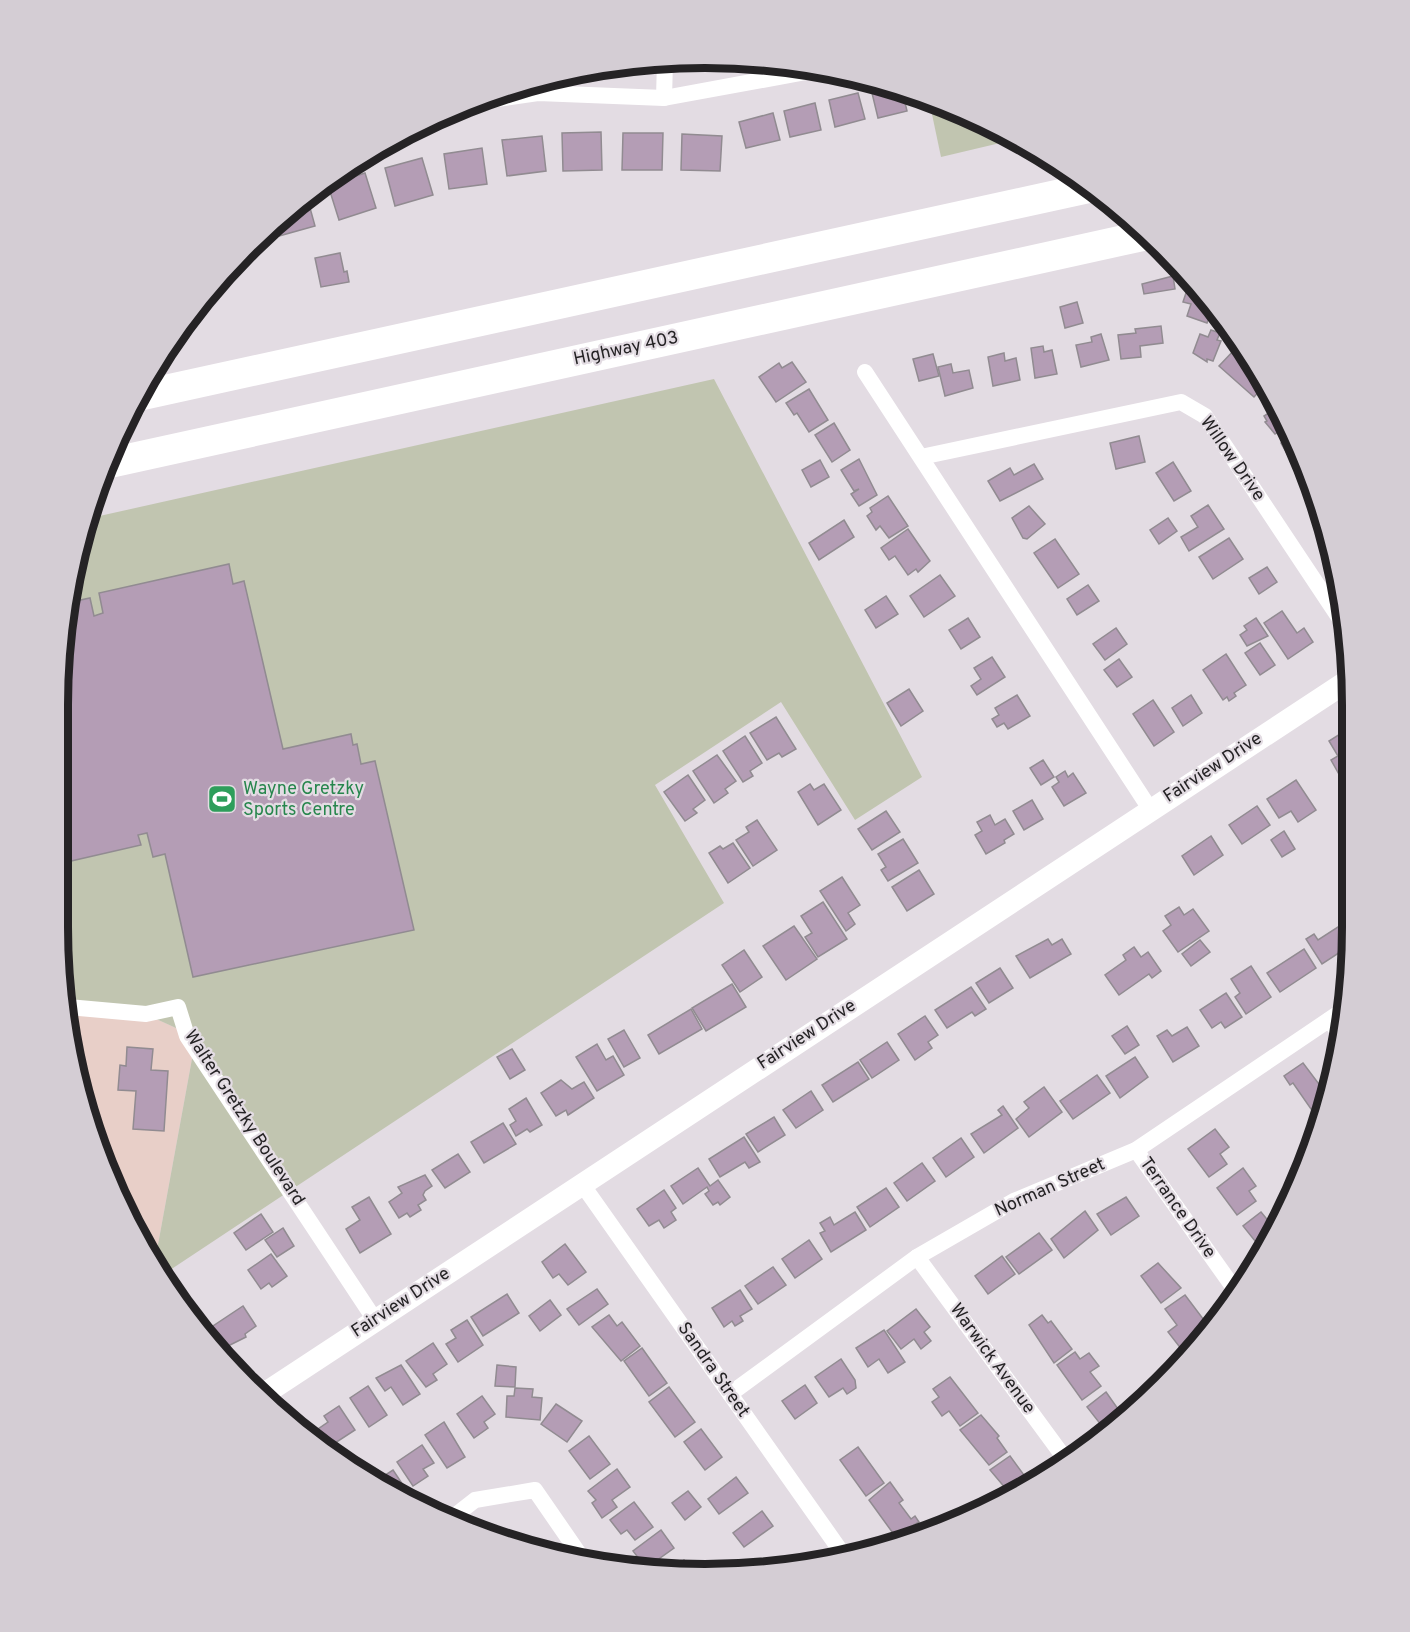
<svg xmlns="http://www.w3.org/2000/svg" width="1410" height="1632" font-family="Overpass,sans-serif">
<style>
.education{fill:#e8cfc8}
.green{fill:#c1c5b0}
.building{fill:#b49db5;stroke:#918b91;stroke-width:1.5}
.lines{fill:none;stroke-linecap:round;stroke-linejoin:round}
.minor{stroke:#fff;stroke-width:16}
.secondary{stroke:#fff;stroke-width:22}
.motorway{stroke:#fff;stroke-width:30}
.labels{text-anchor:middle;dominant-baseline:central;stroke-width:4.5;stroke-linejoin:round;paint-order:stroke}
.street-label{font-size:18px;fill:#252325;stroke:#e3dce3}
.leisure-label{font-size:18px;fill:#27864d;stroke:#e3dce3;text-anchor:start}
.rim{fill:none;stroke:#252325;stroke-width:8}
</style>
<rect width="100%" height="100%" fill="#e3dce3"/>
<!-- education -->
<polygon class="education" points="67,1000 134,1009 196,1037 155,1261 124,1214 79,1094"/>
<!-- green -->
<g class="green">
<polygon points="929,100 991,124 1017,139 941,157"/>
<polygon points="714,379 922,777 855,820 781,702 655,785 724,903 164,1274 155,1261 196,1037 134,1009 67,1000 57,927 63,621 86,519"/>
</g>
<!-- building -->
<g class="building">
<polygon points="894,87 902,90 907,111 878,118 872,93"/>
<polygon points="858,93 865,119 835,127 829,100"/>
<polygon points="815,103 821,130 790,137 784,111"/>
<polygon points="773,113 780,140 746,148 739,122"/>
<polygon points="601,132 602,170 563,171 562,133"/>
<polygon points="623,133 663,133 662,170 622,170"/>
<polygon points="682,134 722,136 720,171 681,170"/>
<polygon points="542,136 546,171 507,176 502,140"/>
<polygon points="482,148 487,184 449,189 444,154"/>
<polygon points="422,158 433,195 395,206 385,168"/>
<polygon points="365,173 376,208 339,220 328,185"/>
<polygon points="307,197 315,226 279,236 275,221"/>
<polygon points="340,253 344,272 347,271 349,282 321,287 315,258"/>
<polygon points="1173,276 1175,289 1144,294 1142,284"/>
<polygon points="1186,293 1208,299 1213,306 1207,323 1187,316 1191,304 1183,302"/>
<polygon points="1077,302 1083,323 1065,328 1060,307"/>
<polygon points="1161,326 1163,343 1140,346 1141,357 1121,359 1118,335 1136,333 1135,329"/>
<polygon points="1211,330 1220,333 1217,340 1221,341 1213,361 1207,359 1207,362 1193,353 1200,334 1208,337"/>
<polygon points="1101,334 1109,360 1081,367 1076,345 1092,342 1091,337"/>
<polygon points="1043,346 1044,352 1052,350 1057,374 1035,378 1031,348"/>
<polygon points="1236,348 1256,367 1267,383 1254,397 1219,366"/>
<polygon points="1004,353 1005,361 1016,358 1020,380 993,386 988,357"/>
<polygon points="933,354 939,376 919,381 913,359"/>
<polygon points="792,362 806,382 776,402 759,377 779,363 782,368"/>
<polygon points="951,364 953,373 969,370 973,388 945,396 938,367"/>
<polygon points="809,389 828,420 809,432 797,413 794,415 786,403"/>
<polygon points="1278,407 1291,435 1284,439 1280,431 1275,434 1265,422 1267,421 1264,416"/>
<polygon points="834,423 850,450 832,462 815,435"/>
<polygon points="1139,436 1145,462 1116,469 1110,443"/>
<polygon points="1292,437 1306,469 1298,473 1281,443"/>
<polygon points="859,459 877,495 859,506 851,494 859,489 854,491 841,470"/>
<polygon points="820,460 829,477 811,487 802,470"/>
<polygon points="1173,462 1191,491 1174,501 1156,473"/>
<polygon points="1034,464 1043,479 1000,501 988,481 1010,468 1014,475"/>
<polygon points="888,496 908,526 889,538 880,526 876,530 867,516 872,512 870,508"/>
<polygon points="1208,505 1224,529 1189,551 1181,537 1198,527 1191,516"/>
<polygon points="1029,506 1045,524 1027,539 1023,538 1012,518"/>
<polygon points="1168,518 1177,531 1159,544 1150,530"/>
<polygon points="844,520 854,537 819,560 809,543"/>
<polygon points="908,529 930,561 918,572 916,569 908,575 895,556 889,560 881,548"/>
<polygon points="1229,538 1243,559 1213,579 1199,557"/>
<polygon points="1055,539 1079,574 1058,588 1034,553"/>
<polygon points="229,564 233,584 244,581 283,749 351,734 353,745 357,744 361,764 375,761 414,930 193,977 165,854 153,857 147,833 138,835 141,845 58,864 63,621 67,603 90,598 94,616 103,613 99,593"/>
<polygon points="1267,567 1277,582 1259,594 1249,578"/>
<polygon points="940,575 955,596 924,617 910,596"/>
<polygon points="1088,585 1099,601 1077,615 1067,599"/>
<polygon points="886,596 898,614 876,628 865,610"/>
<polygon points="1282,611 1297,633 1304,628 1313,642 1288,659 1264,623"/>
<polygon points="968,618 980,637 961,649 949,630"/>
<polygon points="1256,618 1268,636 1247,646 1240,635 1247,630 1244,626"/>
<polygon points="1116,628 1127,644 1105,660 1093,644"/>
<polygon points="1260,643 1275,665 1260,675 1245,653"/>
<polygon points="1226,654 1246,685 1234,693 1236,696 1229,701 1227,697 1223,700 1203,670"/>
<polygon points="992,657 1005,677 977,695 971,686 981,679 974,668"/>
<polygon points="1119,659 1132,677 1117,687 1104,670"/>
<polygon points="909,689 923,711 901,726 887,703"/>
<polygon points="1017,695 1030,716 1008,729 1004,723 997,727 992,719 999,715 995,708"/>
<polygon points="1191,695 1202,713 1183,726 1172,708"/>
<polygon points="1153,700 1174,732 1154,746 1133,714"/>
<polygon points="776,717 796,749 782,757 779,753 767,760 750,733"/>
<polygon points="1348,729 1352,734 1352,780 1345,785 1331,760 1338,756 1329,741"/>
<polygon points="745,736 762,763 750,771 753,776 743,782 723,751"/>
<polygon points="717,755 736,781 725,789 728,793 714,803 693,771"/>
<polygon points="1043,760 1054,777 1041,785 1030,768"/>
<polygon points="1065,771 1068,777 1073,773 1086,793 1064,806 1052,787 1059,782 1056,777"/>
<polygon points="688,775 705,800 693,809 697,813 685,821 664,792"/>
<polygon points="1296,780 1316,810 1298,822 1291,811 1279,818 1267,799"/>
<polygon points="810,784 814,790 824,784 841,810 818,825 798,792"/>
<polygon points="1032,800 1043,819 1024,830 1013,811"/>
<polygon points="1257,806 1270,825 1242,844 1229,825"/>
<polygon points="886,811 900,832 872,850 858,829"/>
<polygon points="990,815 995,825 1005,819 1014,834 1004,840 1005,843 986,854 975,835 982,831 977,822"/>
<polygon points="757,820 777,850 753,866 736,840 749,832 746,827"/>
<polygon points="1284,831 1295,849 1282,857 1271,840"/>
<polygon points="1211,836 1223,855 1194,875 1182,856"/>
<polygon points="903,839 918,863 888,881 881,870 886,867 878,854"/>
<polygon points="733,843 750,868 728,883 709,853 720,846 723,849"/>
<polygon points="919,870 934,894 907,911 892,887"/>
<polygon points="842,877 860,905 848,913 855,924 846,931 820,891"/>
<polygon points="823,902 847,939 818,957 805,937 812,933 801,916"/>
<polygon points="1179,907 1184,915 1193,909 1209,931 1178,952 1163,931 1171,925 1165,916"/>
<polygon points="1341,925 1352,941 1351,945 1322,964 1306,939 1314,934 1318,940"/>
<polygon points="794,926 817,959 786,980 763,946"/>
<polygon points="1048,939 1052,945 1062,939 1071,954 1030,978 1016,956"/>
<polygon points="1200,940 1210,952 1191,966 1182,954"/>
<polygon points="1134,947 1141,957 1148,952 1161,971 1152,978 1149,974 1119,995 1105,975 1126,960 1123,955"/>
<polygon points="1304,949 1316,968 1280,992 1267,973"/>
<polygon points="744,950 762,977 740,992 722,965"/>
<polygon points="1251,966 1271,997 1246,1014 1235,997 1240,993 1231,979"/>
<polygon points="1000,968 1013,988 989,1003 976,983"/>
<polygon points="732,984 746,1007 706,1031 692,1008"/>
<polygon points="971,987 986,1009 975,1016 972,1012 947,1028 935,1010"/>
<polygon points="1226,993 1242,1017 1225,1028 1221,1022 1212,1028 1200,1010"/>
<polygon points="691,1009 702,1029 659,1054 648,1035"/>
<polygon points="925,1016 938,1035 928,1042 932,1048 915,1060 898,1034"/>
<polygon points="1127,1026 1139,1045 1125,1054 1112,1036"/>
<polygon points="1187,1027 1199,1046 1173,1062 1157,1036 1167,1030 1172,1036"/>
<polygon points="624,1030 640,1058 624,1067 608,1039"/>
<polygon points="887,1042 899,1060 872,1078 860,1060"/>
<polygon points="597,1044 606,1060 613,1056 624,1075 597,1091 576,1057"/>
<polygon points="127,1047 153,1049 151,1070 168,1071 164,1131 133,1129 136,1091 118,1090 120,1065 126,1066"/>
<polygon points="512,1049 525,1070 510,1079 497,1057"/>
<polygon points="1135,1057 1148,1077 1120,1098 1106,1076"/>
<polygon points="858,1062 869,1079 833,1102 822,1085"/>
<polygon points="1303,1063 1328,1096 1311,1109 1293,1083 1290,1085 1284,1076"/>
<polygon points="1097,1075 1110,1093 1073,1119 1060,1101"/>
<polygon points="561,1080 572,1089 584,1082 594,1098 568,1115 566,1110 556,1116 541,1093"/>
<polygon points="1044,1087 1062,1112 1029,1137 1016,1119 1029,1108 1024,1102"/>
<polygon points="811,1091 823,1110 796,1128 783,1110"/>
<polygon points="526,1098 542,1125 530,1132 527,1129 516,1136 510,1125 516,1121 509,1109"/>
<polygon points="1003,1106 1018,1128 984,1153 971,1134 1002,1115 998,1110"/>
<polygon points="774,1117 785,1135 758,1152 746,1134"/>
<polygon points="503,1123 516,1144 484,1163 471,1142"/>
<polygon points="1215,1129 1229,1147 1220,1154 1227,1164 1209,1177 1188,1149"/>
<polygon points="744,1137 760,1162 749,1168 745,1162 720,1177 709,1159"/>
<polygon points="961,1138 974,1157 946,1177 933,1158"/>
<polygon points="458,1154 470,1172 445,1188 432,1170"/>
<polygon points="922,1163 935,1181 907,1201 894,1183"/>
<polygon points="698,1168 710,1186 718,1180 730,1197 720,1205 718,1202 713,1205 705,1194 709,1191 707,1187 683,1204 671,1186"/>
<polygon points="1243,1168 1256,1186 1249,1191 1256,1201 1237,1215 1217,1188"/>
<polygon points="425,1175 432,1186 425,1191 423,1195 426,1200 418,1205 421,1210 410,1217 407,1213 399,1218 389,1202 402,1193 398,1187"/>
<polygon points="886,1188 899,1207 870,1227 857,1207"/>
<polygon points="664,1190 676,1208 671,1212 676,1220 664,1228 659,1220 649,1226 637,1209"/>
<polygon points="369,1197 391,1234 360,1253 346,1229 360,1220 352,1207"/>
<polygon points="1126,1197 1139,1216 1111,1235 1097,1214"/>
<polygon points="1085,1211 1098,1230 1064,1258 1051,1239"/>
<polygon points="855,1212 866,1230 831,1252 820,1233 825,1231 820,1223 830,1217 834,1225"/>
<polygon points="1261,1212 1275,1229 1263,1251 1243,1226"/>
<polygon points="261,1214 273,1232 246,1250 234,1233"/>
<polygon points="283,1228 294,1246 277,1257 265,1240"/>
<polygon points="1039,1233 1052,1250 1019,1274 1006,1257"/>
<polygon points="809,1240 822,1259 795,1278 782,1259"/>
<polygon points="565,1244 586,1272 568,1285 559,1274 553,1278 542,1262"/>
<polygon points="271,1254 287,1276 272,1287 269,1283 261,1289 248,1270"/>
<polygon points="1002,1256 1015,1274 988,1294 975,1276"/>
<polygon points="1158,1263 1181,1288 1161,1303 1141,1276"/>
<polygon points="773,1267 786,1285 758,1304 745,1286"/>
<polygon points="597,1289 608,1304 579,1325 567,1309"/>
<polygon points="740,1290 752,1309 740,1316 743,1321 735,1326 732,1321 724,1327 712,1308"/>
<polygon points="507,1294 519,1313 483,1336 471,1317"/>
<polygon points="1185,1295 1210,1328 1182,1350 1168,1332 1177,1325 1165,1309"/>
<polygon points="550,1300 561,1315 540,1331 529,1316"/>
<polygon points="243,1306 256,1326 245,1334 246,1337 220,1350 207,1330"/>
<polygon points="916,1309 930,1327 924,1332 931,1341 921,1349 914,1339 901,1349 887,1331"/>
<polygon points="609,1315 617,1326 622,1322 640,1346 621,1361 592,1327"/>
<polygon points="1042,1315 1048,1323 1051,1321 1072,1349 1054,1363 1029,1325"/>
<polygon points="467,1320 483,1345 458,1362 446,1344 456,1338 451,1330"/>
<polygon points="884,1330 905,1362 888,1373 879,1359 868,1367 856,1348"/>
<polygon points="433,1343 447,1364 433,1374 437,1380 426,1387 406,1361"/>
<polygon points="642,1348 667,1383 649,1396 624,1361"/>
<polygon points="1075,1352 1080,1359 1089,1353 1099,1366 1090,1372 1101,1386 1082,1400 1057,1365"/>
<polygon points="841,1359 855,1380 856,1388 847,1394 843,1388 829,1397 815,1377"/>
<polygon points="401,1365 420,1394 403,1405 391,1387 385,1391 376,1378"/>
<polygon points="497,1365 516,1367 515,1387 495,1386"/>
<polygon points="950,1377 978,1413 960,1426 949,1411 942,1416 932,1402 939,1397 933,1389"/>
<polygon points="805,1385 817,1403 795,1419 782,1401"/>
<polygon points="368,1386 387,1415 369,1427 350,1398"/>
<polygon points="669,1387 695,1422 675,1437 649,1402"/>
<polygon points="515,1388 533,1389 532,1397 542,1398 540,1420 506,1417 507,1396 514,1396"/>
<polygon points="1106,1392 1123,1416 1105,1430 1087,1407"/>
<polygon points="482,1396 495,1414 484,1422 488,1428 474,1438 457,1414"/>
<polygon points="556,1404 582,1421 567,1442 541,1424"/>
<polygon points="339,1406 355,1430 329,1447 318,1429 328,1422 324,1416"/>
<polygon points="981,1415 999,1436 997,1438 1007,1452 989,1465 960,1430"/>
<polygon points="444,1422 465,1457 447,1468 425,1435"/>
<polygon points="701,1429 722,1457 705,1470 684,1442"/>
<polygon points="589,1436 610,1464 590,1479 569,1451"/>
<polygon points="422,1445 434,1463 423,1469 428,1476 413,1486 397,1462"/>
<polygon points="858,1447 884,1483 866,1496 840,1460"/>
<polygon points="1010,1456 1032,1486 1012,1496 990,1470"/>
<polygon points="617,1469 630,1487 612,1500 617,1507 602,1518 592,1503 596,1500 588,1491"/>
<polygon points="393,1470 407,1491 402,1494 376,1481"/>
<polygon points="736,1477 748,1493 719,1514 708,1499"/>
<polygon points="890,1482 903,1500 899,1503 911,1519 915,1516 919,1522 895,1536 869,1500"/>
<polygon points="688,1491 701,1507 685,1520 672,1503"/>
<polygon points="634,1502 653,1527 635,1540 627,1530 621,1534 610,1520"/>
<polygon points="762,1511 773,1526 744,1547 733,1533"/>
<polygon points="916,1527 923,1536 901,1543 899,1540"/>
<polygon points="499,1528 512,1544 488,1536"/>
<polygon points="661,1530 674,1548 646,1568 633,1551"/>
<polygon points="684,1560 692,1569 671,1569"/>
</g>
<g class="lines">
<!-- minor -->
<g class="minor">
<polyline points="664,98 665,61"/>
<polyline points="470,103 538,93 664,98 817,70"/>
<polyline points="865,372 1150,809"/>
<polyline points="921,457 1181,402 1205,416 1344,625"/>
<polyline points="68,1007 146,1014 178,1007 187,1036 375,1320"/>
<polyline points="1329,1020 1342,1037"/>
<polyline points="1136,1150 1238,1294"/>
<polyline points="582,1184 845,1557"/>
<polyline points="917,1257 1066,1460"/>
<polyline points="730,1394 917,1257 1014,1201 1136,1150 1345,1009"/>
<polyline points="452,1518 475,1500 535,1490 584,1561"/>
</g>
<!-- secondary -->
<polyline class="secondary" points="264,1394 1352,678"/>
<!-- motorway -->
<g class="motorway">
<polyline points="138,396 1093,187"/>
<polyline points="105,464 1147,235"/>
</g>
</g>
<!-- icons -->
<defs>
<g id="stadium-square" transform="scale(1.5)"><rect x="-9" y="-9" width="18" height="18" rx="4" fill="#2e9e5b" stroke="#e3dce3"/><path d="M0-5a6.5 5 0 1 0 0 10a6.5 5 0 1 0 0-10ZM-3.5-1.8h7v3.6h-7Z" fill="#fff"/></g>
</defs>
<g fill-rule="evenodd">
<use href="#stadium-square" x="222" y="799"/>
</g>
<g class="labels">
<!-- street labels -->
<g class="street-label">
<text transform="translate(626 349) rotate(-12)">Highway 403</text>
<text transform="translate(1232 459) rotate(55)">Willow Drive</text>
<text transform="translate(1213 768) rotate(-33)">Fairview Drive</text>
<text transform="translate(807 1035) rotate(-33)">Fairview Drive</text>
<text transform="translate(244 1118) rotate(57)">Walter Gretzky Boulevard</text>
<text transform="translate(1050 1188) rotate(-24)">Norman Street</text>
<text transform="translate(1177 1208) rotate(55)">Terrance Drive</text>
<text transform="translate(401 1303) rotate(-33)">Fairview Drive</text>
<text transform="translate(992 1359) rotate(54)">Warwick Avenue</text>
<text transform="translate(713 1370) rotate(55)">Sandra Street</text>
</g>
<!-- leisure labels -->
<g class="leisure-label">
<text x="243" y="789">Wayne Gretzky<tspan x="243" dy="21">Sports Centre</tspan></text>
</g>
</g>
<!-- crop -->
<path d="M0 0H1410V1632H0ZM705 68H705A637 637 0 0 1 1342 705V927A637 637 0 0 1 705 1564H705A637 637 0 0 1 68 927V705A637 637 0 0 1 705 68Z" fill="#d4cdd4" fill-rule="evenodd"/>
<path class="rim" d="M705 68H705A637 637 0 0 1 1342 705V927A637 637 0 0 1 705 1564H705A637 637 0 0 1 68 927V705A637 637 0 0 1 705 68Z"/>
</svg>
